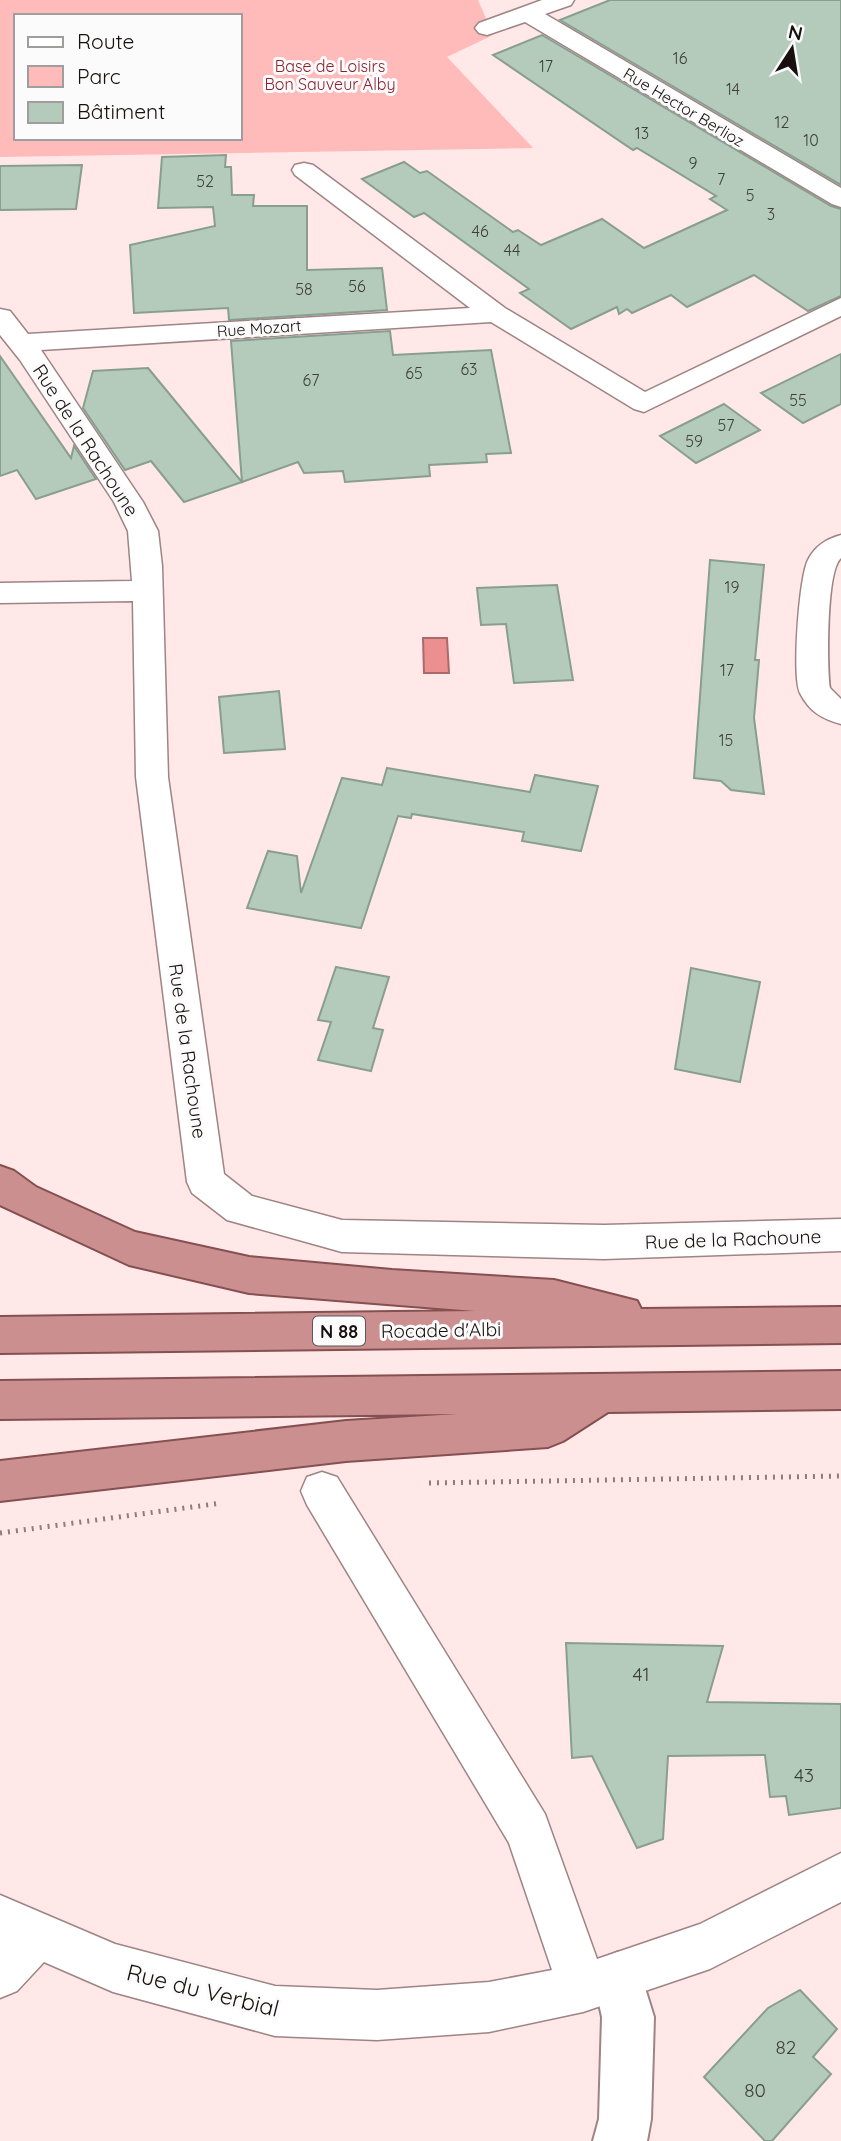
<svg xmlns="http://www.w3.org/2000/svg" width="841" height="2141" font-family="Quicksand,sans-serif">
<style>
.green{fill:#ffbbba;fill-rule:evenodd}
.water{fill:#ec8f91;stroke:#ac696a;stroke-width:2}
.building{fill:#b4cbbc;stroke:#889e90;stroke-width:2}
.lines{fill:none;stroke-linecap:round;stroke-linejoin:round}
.minor-casing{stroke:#9e8484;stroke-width:3}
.tertiary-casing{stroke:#9e8484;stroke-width:4}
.trunk-casing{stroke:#855051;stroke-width:4}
.path{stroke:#8c7c7c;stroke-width:5;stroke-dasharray:2 6;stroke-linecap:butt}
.minor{fill:#fff;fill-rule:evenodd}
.tertiary{fill:#fff;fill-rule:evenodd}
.trunk{fill:#cc8f90;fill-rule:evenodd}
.labels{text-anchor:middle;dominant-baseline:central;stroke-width:6;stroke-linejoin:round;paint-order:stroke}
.number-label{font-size:16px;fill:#3f3e3a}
.far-park-label{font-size:16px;fill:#8c202e;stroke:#fbfbfb}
.far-street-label{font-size:16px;fill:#180f0f;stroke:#fbfbfb}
.shield{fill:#fbfbfb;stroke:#5c5656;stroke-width:2}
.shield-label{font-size:18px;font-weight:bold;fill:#180f0f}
.street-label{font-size:19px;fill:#180f0f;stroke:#fbfbfb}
.near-number-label{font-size:19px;fill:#3f3e3a}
.near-street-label{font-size:23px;fill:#180f0f;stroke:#fbfbfb}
</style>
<rect width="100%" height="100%" fill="#ffe8e7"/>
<!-- green -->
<path class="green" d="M0,0H478L493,35L447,57L533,148L0,157ZM16,16H240V138H16Z"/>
<!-- water -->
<polygon class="water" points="423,638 447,638 449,673 424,673"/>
<!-- building -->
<g class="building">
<polygon points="610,0 841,0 841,185 560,20"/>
<polygon points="542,35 831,206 841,209 841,296 808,311 754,275 687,307 671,295 632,313 627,309 619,314 617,307 571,329 520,293 529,289 424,213 414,217 362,179 404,162 420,173 427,171 513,232 518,230 541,245 602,219 644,248 727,210 710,199 716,196 637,148 633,150 493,55"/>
<polygon points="226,155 225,167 231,167 232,195 254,195 253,206 307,206 307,270 382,268 387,310 229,320 228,308 134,313 130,245 215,226 213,207 158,208 162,157"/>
<polygon points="82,165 76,209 0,210 0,166"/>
<polygon points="390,331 393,355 491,350 511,453 486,454 487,462 429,465 430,476 345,482 343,471 304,473 298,462 242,482 231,341"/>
<polygon points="841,354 841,404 803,423 761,393"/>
<polygon points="0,356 71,458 74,446 96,479 36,499 17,470 0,476"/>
<polygon points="148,368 242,482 184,502 151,461 125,470 83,408 93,371"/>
<polygon points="724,404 760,430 696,463 660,436"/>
<polygon points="710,560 764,565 755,660 759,660 754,718 764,794 731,790 721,781 694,778"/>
<polygon points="557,585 573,680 514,683 506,624 481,625 477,588"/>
<polygon points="279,691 285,749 224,753 219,697"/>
<polygon points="387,768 530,792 535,775 598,786 581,851 522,841 524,832 412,814 411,818 398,816 361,928 247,908 268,851 297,856 301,893 342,778 382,785"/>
<polygon points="336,967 389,977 373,1028 383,1030 371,1071 318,1060 331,1022 318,1020"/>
<polygon points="691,968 760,982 740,1082 675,1069"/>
<polygon points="566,1643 723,1646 707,1702 841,1704 841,1808 789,1815 786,1796 770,1797 765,1755 668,1756 663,1839 637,1848 592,1756 572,1758"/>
<polygon points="800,1990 837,2029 813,2057 831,2074 772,2141 765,2141 704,2077 768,2008"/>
</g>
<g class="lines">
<!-- minor casing -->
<g class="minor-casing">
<g id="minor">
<polygon points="542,0 574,0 571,5 545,14 841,188 841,207 832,204 525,22 487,35 479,33 475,28 479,23"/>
<polygon points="304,163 313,165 505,308 645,392 841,298 841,316 644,412 634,409 491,322 41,350 143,502 158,531 162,566 168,777 224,1174 252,1196 342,1220 604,1225 841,1219 841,1251 604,1259 342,1252 227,1220 192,1193 187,1182 136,777 133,601 0,603 0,583 132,581 128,531 114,502 20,360 0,335 0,309 10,311 28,334 470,308 295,175 292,170 295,165"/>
<path d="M841,535V558C826,571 827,666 830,688L841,699V724C822,719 809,711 800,693C792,676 799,577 808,560C815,546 826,539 841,535Z"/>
<polygon points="322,1472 337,1477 545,1814 597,1959 700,1924 841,1853 841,1902 710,1969 583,2012 489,2032 377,2040 275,2036 113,1992 44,1962 17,1991 0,1998 0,1895 115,1944 275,1986 377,1990 489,1982 552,1970 509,1843 307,1505 301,1491 307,1477"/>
</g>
</g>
<!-- tertiary casing -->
<g class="tertiary-casing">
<polygon id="tertiary" points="618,1952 636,1959 654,2017 651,2119 647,2141 593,2141 599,2119 602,2017 593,1977 600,1959"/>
</g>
<!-- trunk casing -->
<g class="trunk-casing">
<g id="trunk">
<polygon points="0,1166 14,1171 36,1187 135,1232 249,1257 392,1270 554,1280 637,1301 641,1309 841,1307 841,1343 0,1353 0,1317 475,1311 249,1293 129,1265 0,1205"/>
<polygon points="841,1371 841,1409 608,1412 563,1441 548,1447 346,1461 0,1501 0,1461 346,1421 457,1414 0,1419 0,1381"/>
</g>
</g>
<!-- path -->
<g class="path">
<polyline points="429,1483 841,1476"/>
<polyline points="0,1533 222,1503"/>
</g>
<!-- minor -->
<use href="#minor" class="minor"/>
<!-- tertiary -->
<use href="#tertiary" class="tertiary"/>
<!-- trunk -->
<use href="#trunk" class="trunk"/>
</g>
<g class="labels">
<!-- number labels -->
<g class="number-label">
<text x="680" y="58">16</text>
<text x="546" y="66">17</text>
<text x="733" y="89">14</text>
<text x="782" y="122">12</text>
<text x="642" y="133">13</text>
<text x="811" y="140">10</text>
<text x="693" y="163">9</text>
<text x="721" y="179">7</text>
<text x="205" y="181">52</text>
<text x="750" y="195">5</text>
<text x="771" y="214">3</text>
<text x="480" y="231">46</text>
<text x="512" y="250">44</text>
<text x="357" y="286">56</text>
<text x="304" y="289">58</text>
<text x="469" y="369">63</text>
<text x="414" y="373">65</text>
<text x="311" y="380">67</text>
<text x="798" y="400">55</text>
<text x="726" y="425">57</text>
<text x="694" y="441">59</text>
<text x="732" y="587">19</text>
<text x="727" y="670">17</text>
<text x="726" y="740">15</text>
</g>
<!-- far-park labels -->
<g class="far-park-label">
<text x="330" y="66">Base de Loisirs<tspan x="330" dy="18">Bon Sauveur Alby</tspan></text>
</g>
<!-- far-street labels -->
<g class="far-street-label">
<text transform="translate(684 107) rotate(31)">Rue Hector Berlioz</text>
<text transform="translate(259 328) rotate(-4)">Rue Mozart</text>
</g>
<!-- shield labels -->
<rect class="shield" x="313" y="1316.5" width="52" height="29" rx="5"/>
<g class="shield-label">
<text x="339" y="1331">N 88</text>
</g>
<!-- street labels -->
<g class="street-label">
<text transform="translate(86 440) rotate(57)">Rue de la Rachoune</text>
<text transform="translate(188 1051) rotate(82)">Rue de la Rachoune</text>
<text transform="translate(733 1239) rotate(-2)">Rue de la Rachoune</text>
<text transform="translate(441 1330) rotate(-1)">Rocade d'Albi</text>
</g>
<!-- near-number labels -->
<g class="near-number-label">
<text x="641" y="1674">41</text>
<text x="804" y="1775">43</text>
<text x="786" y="2047">82</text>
<text x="755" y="2090">80</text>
</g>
<!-- near-street labels -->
<g class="near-street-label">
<text transform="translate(203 1990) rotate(14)">Rue du Verbial</text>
</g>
</g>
<!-- legend -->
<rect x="14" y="14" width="228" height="126" fill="#fbfbfb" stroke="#a09d9d" stroke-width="2"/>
<rect x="28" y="37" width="35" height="10" fill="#ffffff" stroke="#a09d9d" stroke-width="2"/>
<text x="77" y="49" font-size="21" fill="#180f0f">Route</text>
<rect x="28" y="66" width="35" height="21" fill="#ffbbba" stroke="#a09d9d" stroke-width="2"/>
<text x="77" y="84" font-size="21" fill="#180f0f">Parc</text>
<rect x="28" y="102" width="35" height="21" fill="#b4cbbc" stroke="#a09d9d" stroke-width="2"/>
<text x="77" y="119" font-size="21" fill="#180f0f">Bâtiment</text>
<!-- north arrow -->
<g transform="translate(792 49) rotate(12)" stroke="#fbfbfb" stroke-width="5" paint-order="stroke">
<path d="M0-5L12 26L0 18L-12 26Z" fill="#180f0f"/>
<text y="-10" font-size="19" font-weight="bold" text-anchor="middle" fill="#180f0f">N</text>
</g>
</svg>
